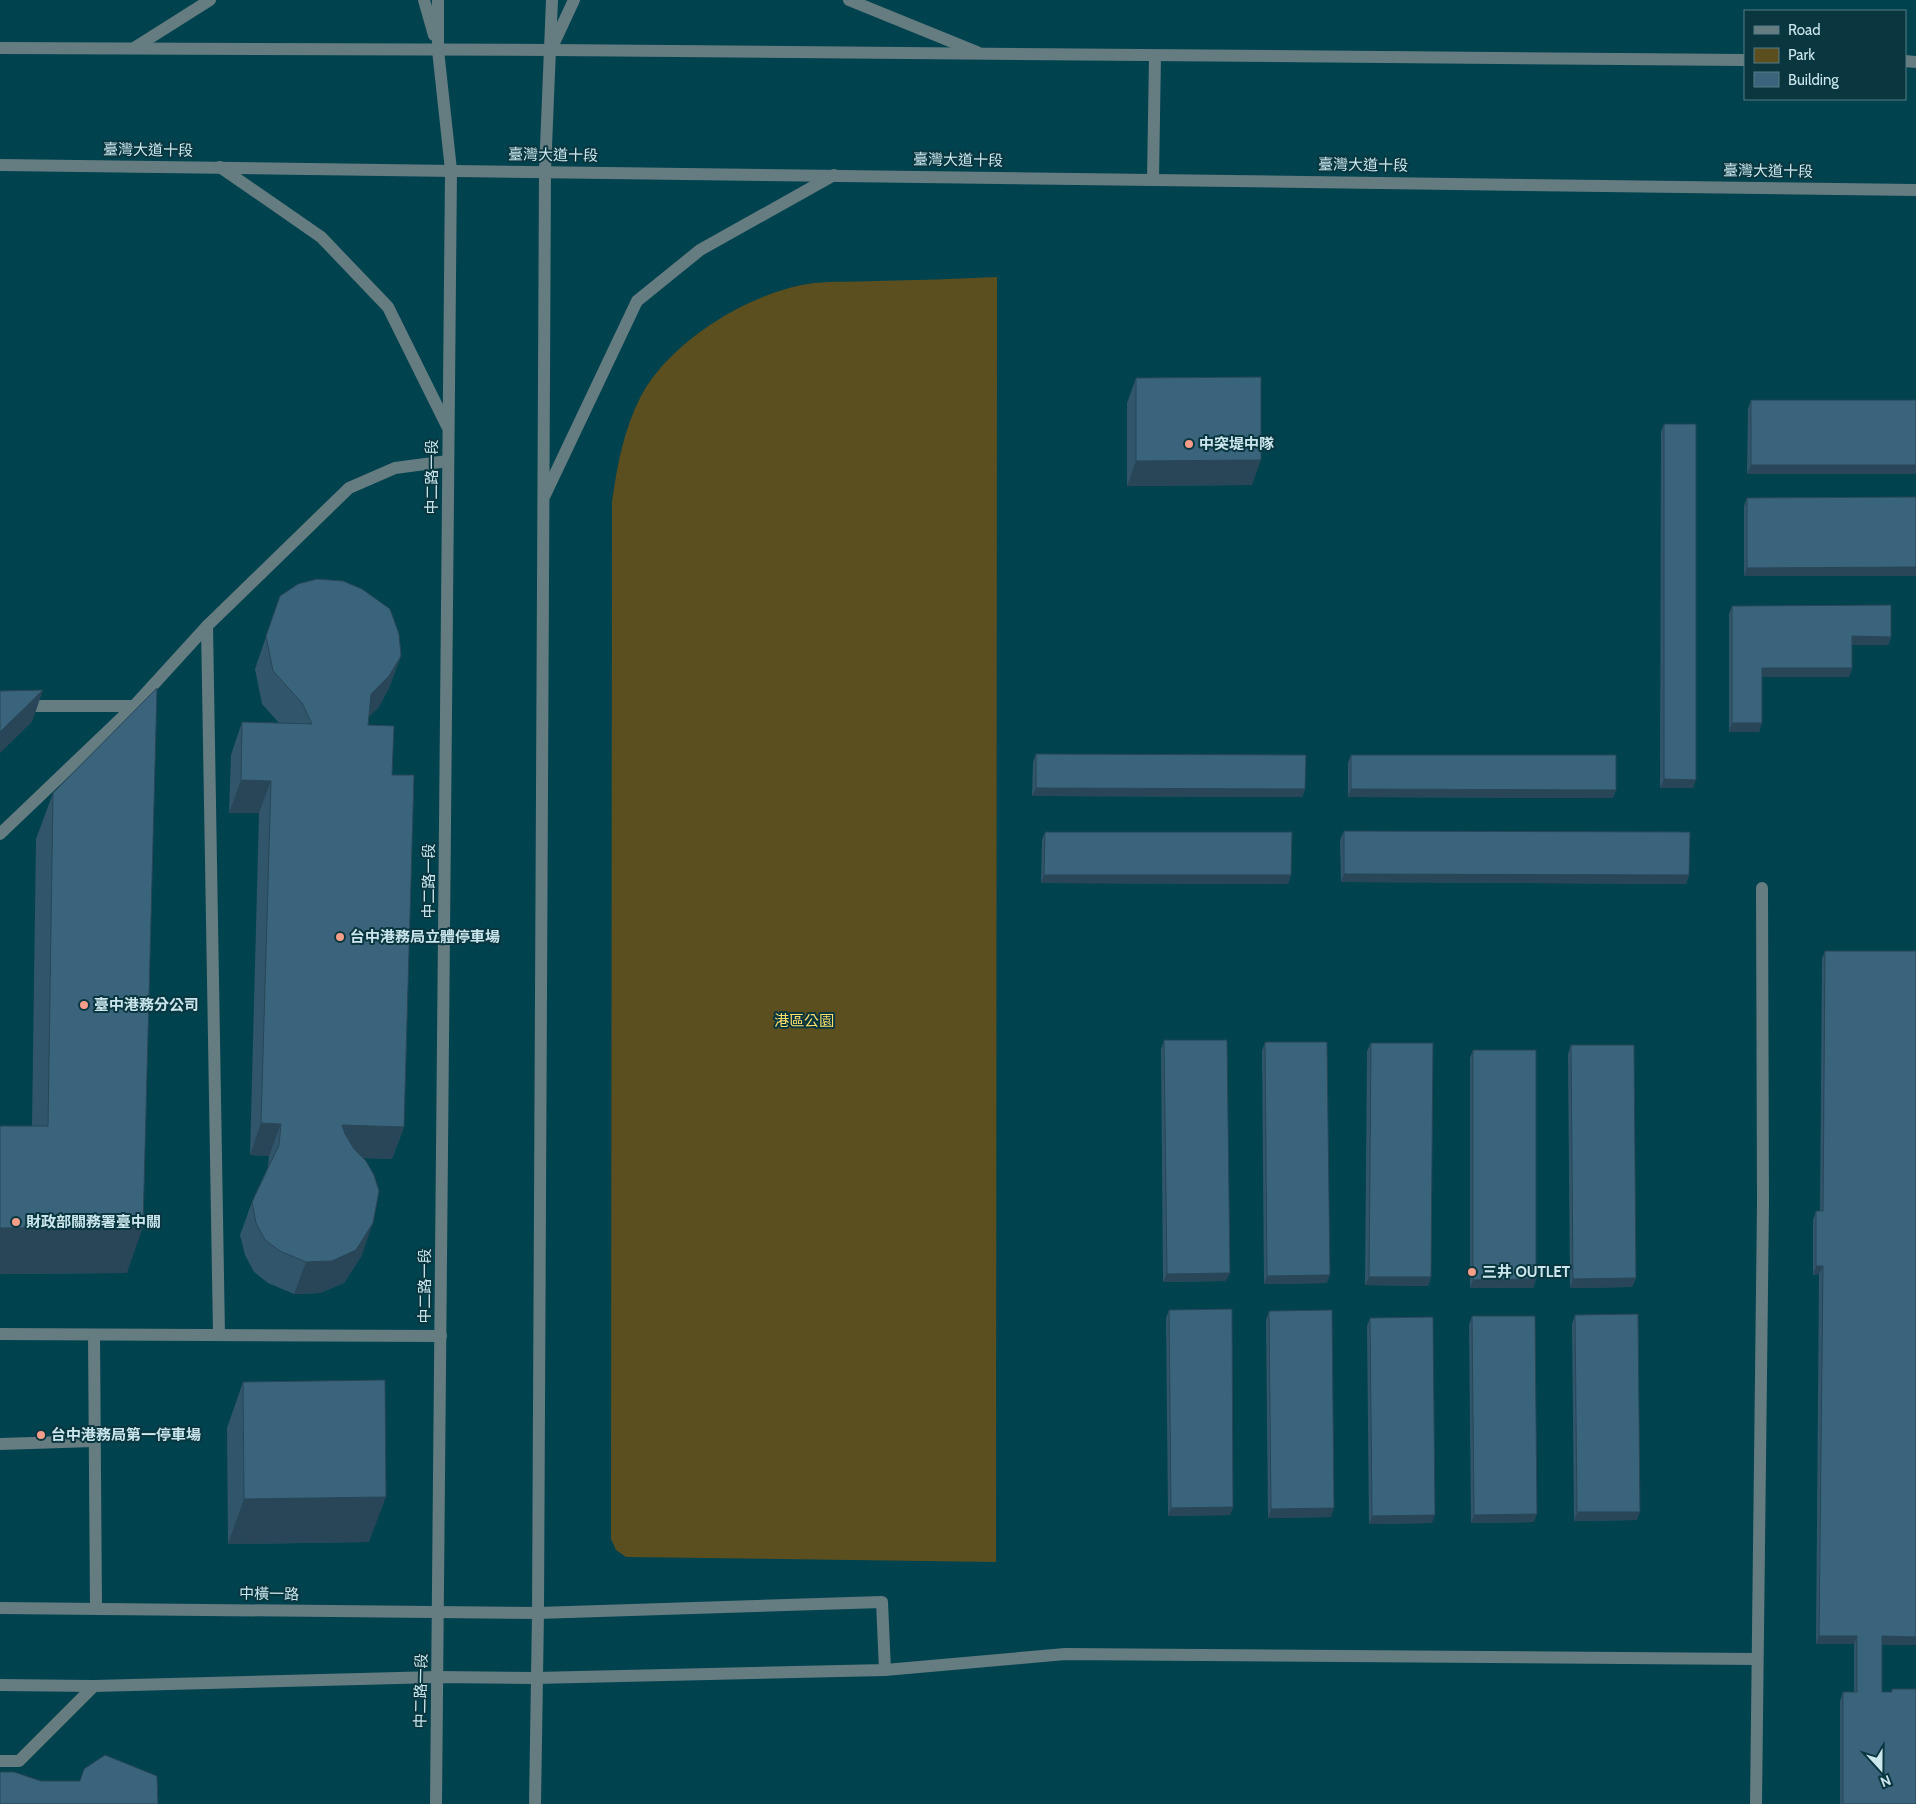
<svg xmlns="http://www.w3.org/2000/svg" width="1916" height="1804" font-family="Cabin,'Noto Sans TC',sans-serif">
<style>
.green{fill:#5c4f1f}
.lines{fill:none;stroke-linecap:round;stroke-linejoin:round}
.minor{stroke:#657c81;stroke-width:12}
.wall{fill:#31566b}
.shaded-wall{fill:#284657}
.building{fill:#39647c;stroke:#284657}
.poi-dot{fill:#f49e89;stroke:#09363f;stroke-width:2}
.labels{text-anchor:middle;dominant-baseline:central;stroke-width:4;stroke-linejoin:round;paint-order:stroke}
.street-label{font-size:15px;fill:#cbe6ed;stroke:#09363f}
.poi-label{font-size:15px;font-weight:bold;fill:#cbe6ed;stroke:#09363f;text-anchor:start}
.park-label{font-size:15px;fill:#ffdf69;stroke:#09363f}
</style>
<rect width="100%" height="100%" fill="#00424e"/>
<!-- green -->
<path class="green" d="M997,277L996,1562L626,1557L616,1550L611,1539L612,502C617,465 624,429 641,396C671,340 752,291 814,283C834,281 855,282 875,281C916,280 956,279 997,277Z"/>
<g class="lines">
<!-- minor -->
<g class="minor">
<polyline points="424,0 434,35"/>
<polyline points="849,0 977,52"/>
<polyline points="554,43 574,0"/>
<polyline points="0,48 551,50 1745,60"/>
<polyline points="134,48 210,0"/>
<polyline points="1905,61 1916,62"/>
<polyline points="0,165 1916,190"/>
<polyline points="220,167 321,237 388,307 447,426"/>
<polyline points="1153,179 1155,56"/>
<polyline points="545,495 637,301 700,250 834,175"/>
<polyline points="207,626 219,1334"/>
<polyline points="0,706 134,706"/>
<polyline points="0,834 134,706 207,626 349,488 395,468 448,461"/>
<polyline points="0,1334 441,1336"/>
<polyline points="94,1335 96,1608"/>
<polyline points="0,1444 94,1441"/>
<polyline points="0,1608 538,1613 882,1602 885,1670"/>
<polyline points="0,1685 94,1686 437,1677 535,1678 885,1670 1065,1654 1757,1659"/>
<polyline points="0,1761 19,1761 94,1686"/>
<polyline points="436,1804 451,170 438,50 438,0"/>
<polyline points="535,1804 538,1613 545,171 552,0"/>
<polyline points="1756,1804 1763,1203 1762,888"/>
</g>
</g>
<!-- wall -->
<g class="wall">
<polygon points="1136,378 1252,485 1127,486 1127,403"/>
<polygon points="1751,400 1916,474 1747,474 1748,409"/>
<polygon points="1664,424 1693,788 1660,788 1661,432"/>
<polygon points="1916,497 1916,576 1744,576 1744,506 1747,498"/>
<polygon points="280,596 401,656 389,688 378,708 368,717 368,725 392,775 404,1127 392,1159 363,1158 362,1255 344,1283 320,1293 294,1294 268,1283 254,1272 245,1255 240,1235 252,1202 268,1167 269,1156 250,1155 259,813 229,813 231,755 242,722 279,723 262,704 255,669"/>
<polygon points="1732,606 1891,637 1888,645 1852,645 1852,668 1849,677 1762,677 1759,732 1729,732 1729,614"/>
<polygon points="1036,754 1305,789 1302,797 1032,796 1033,762"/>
<polygon points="1351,755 1616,790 1613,798 1348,797 1348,763"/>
<polygon points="53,793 127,1273 0,1274 0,1126 32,1126 36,839"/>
<polygon points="1344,831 1689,875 1686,884 1341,882 1340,840"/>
<polygon points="1045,832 1291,875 1288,884 1041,883 1042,840"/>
<polygon points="1825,951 1916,951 1916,1645 1882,1645 1882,1692 1891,1692 1892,1689 1916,1804 1840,1804 1840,1701 1843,1692 1854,1692 1854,1644 1816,1644 1819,1274 1813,1275 1813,1220 1816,1211 1820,1211 1822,959"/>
<polygon points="1164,1040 1226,1281 1163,1282 1161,1049"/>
<polygon points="1265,1042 1327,1283 1264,1284 1262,1051"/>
<polygon points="1371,1043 1431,1277 1428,1286 1365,1285 1367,1051"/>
<polygon points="1571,1045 1636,1278 1632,1287 1570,1288 1568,1054"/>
<polygon points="1473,1050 1536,1279 1533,1288 1470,1288 1470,1058"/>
<polygon points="1169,1310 1233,1507 1230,1515 1168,1516 1166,1318"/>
<polygon points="1269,1311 1331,1517 1268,1518 1266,1320"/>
<polygon points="1575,1315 1637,1520 1574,1521 1572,1324"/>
<polygon points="1472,1316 1534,1522 1471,1523 1469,1325"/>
<polygon points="1370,1318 1432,1523 1369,1524 1367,1326"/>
<polygon points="243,1382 369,1542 228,1544 227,1428"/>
</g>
<!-- shaded-wall -->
<g class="shaded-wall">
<polygon points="1261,460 1252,485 1127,486 1136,461"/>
<polygon points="1751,465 1916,465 1916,474 1747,474"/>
<polygon points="1916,567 1916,576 1744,576 1747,568"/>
<polygon points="1852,636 1891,637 1888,645 1849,645"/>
<polygon points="401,656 389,688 378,708 359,726 371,694"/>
<polygon points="1762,668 1852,668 1849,677 1759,677"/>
<polygon points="43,690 32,722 0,753 0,732"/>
<polygon points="1732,723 1762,723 1759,732 1729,732"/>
<polygon points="1664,779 1696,780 1693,788 1660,788"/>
<polygon points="241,780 271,781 259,813 229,813"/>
<polygon points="1036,788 1305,789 1302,797 1032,796"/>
<polygon points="1351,789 1616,790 1613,798 1348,797"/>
<polygon points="1344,874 1689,875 1686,884 1341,882"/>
<polygon points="1044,875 1291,875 1288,884 1041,883"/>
<polygon points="261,1123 281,1124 269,1156 250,1155"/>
<polygon points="342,1125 404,1127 392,1159 330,1157"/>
<polygon points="373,1223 362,1255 344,1283 320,1293 294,1294 306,1262"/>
<polygon points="143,1227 127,1273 0,1274 0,1228"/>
<polygon points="1816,1266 1823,1266 1819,1274 1813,1275"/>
<polygon points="1230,1273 1226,1281 1163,1282 1167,1274"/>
<polygon points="1330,1275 1327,1283 1264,1284 1267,1276"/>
<polygon points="1369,1277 1431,1277 1428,1286 1365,1285"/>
<polygon points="1636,1278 1632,1287 1570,1288 1573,1279"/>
<polygon points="1536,1279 1533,1288 1470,1288 1473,1280"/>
<polygon points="386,1497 369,1542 228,1544 244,1499"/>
<polygon points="1233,1507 1230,1515 1168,1516 1171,1508"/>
<polygon points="1334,1508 1331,1517 1268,1518 1271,1509"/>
<polygon points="1577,1512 1640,1512 1637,1520 1574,1521"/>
<polygon points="1537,1514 1534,1522 1471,1523 1474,1515"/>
<polygon points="1435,1515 1432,1523 1369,1524 1372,1516"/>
<polygon points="1819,1636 1857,1636 1854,1644 1816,1644"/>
<polygon points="1882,1636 1916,1637 1916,1645 1879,1645"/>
</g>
<!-- building -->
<g class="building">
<polygon points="1261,377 1261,460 1136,461 1136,378"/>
<rect x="1751" y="400" width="165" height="65"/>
<polygon points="1664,424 1696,424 1696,780 1664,779"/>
<polygon points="1916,497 1916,567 1747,568 1747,498"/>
<polygon points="317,579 343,581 362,589 390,609 399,634 401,656 389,676 371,694 368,725 394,726 392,775 414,775 404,1127 342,1125 345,1134 354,1149 366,1161 374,1175 379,1191 373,1223 356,1250 332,1261 306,1262 280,1251 265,1240 256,1223 252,1202 279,1145 281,1124 261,1123 271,781 241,780 242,722 312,724 302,703 273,671 266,636 280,596 298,584"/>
<polygon points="1891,605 1891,637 1852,636 1852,668 1762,668 1762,723 1732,723 1732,606"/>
<polygon points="157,688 143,1227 0,1228 0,1126 48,1126 53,793"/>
<polygon points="43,690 0,732 0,691"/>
<polygon points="1036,754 1306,755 1305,789 1036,788"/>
<polygon points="1351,755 1616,755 1616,790 1351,789"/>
<polygon points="1344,831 1690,832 1689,875 1344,874"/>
<polygon points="1045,832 1292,832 1291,875 1044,875"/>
<polygon points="1825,951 1916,951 1916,1637 1882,1636 1882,1692 1892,1692 1892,1689 1916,1689 1916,1804 1843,1804 1843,1692 1857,1692 1857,1636 1819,1636 1823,1266 1816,1266 1816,1211 1823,1211"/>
<polygon points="1164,1040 1227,1040 1230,1273 1167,1274"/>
<polygon points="1265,1042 1327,1042 1330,1275 1267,1276"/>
<polygon points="1371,1043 1433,1043 1431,1277 1369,1277"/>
<polygon points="1571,1045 1634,1045 1636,1278 1573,1279"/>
<polygon points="1473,1050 1536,1050 1536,1279 1473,1280"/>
<polygon points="1232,1309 1233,1507 1171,1508 1169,1310"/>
<polygon points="1332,1310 1334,1508 1271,1509 1269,1311"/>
<polygon points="1638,1314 1640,1512 1577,1512 1575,1315"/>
<polygon points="1472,1316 1535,1316 1537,1514 1474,1515"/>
<polygon points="1433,1317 1435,1515 1372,1516 1370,1318"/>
<polygon points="385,1380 386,1497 244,1499 243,1382"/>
<polygon points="105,1755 157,1776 158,1804 0,1804 0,1772 14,1772 41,1781 80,1781 84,1769"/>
</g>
<!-- markers -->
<g class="poi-dot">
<circle cx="1189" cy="444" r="5"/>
<circle cx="340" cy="937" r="5"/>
<circle cx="84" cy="1005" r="5"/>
<circle cx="16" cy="1222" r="5"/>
<circle cx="1472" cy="1272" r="5"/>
<circle cx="41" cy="1435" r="5"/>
</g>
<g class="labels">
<!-- street labels -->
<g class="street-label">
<text transform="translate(148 150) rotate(1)">臺灣大道十段</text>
<text transform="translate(553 155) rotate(1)">臺灣大道十段</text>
<text transform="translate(958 160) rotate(1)">臺灣大道十段</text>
<text transform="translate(1363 165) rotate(1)">臺灣大道十段</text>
<text transform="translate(1768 171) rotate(1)">臺灣大道十段</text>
<text transform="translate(432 477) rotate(-90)">中二路一段</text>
<text transform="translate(429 881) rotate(-90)">中二路一段</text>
<text transform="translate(425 1286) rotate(-90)">中二路一段</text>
<text transform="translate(269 1594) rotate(1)">中橫一路</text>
<text transform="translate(421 1691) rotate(-89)">中二路一段</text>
</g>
<!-- poi labels -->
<g class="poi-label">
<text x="1199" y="444">中突堤中隊</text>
<text x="350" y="937">台中港務局立體停車場</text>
<text x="94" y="1005">臺中港務分公司</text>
<text x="26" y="1222">財政部關務署臺中關</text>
<text x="1482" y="1272">三井 OUTLET</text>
<text x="51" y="1435">台中港務局第一停車場</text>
</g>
<!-- park labels -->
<g class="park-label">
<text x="804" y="1021">港區公園</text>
</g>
</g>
<!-- legend -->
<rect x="1744" y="10" width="162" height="90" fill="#09363f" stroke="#577c85"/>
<rect x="1754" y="26" width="25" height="8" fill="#657c81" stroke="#577c85"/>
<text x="1788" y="35" font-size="15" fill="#cbe6ed">Road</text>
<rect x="1754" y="48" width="25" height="15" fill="#5c4f1f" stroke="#577c85"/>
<text x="1788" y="60" font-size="15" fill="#cbe6ed">Park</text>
<rect x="1754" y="72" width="25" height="15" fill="#39647c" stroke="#577c85"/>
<text x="1788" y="85" font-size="15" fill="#cbe6ed">Building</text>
<!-- north arrow -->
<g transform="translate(1881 1769) rotate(159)" stroke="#09363f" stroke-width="4" paint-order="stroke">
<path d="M0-4L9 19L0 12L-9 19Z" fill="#cbe6ed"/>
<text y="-8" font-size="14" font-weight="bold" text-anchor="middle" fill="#cbe6ed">N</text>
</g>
</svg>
